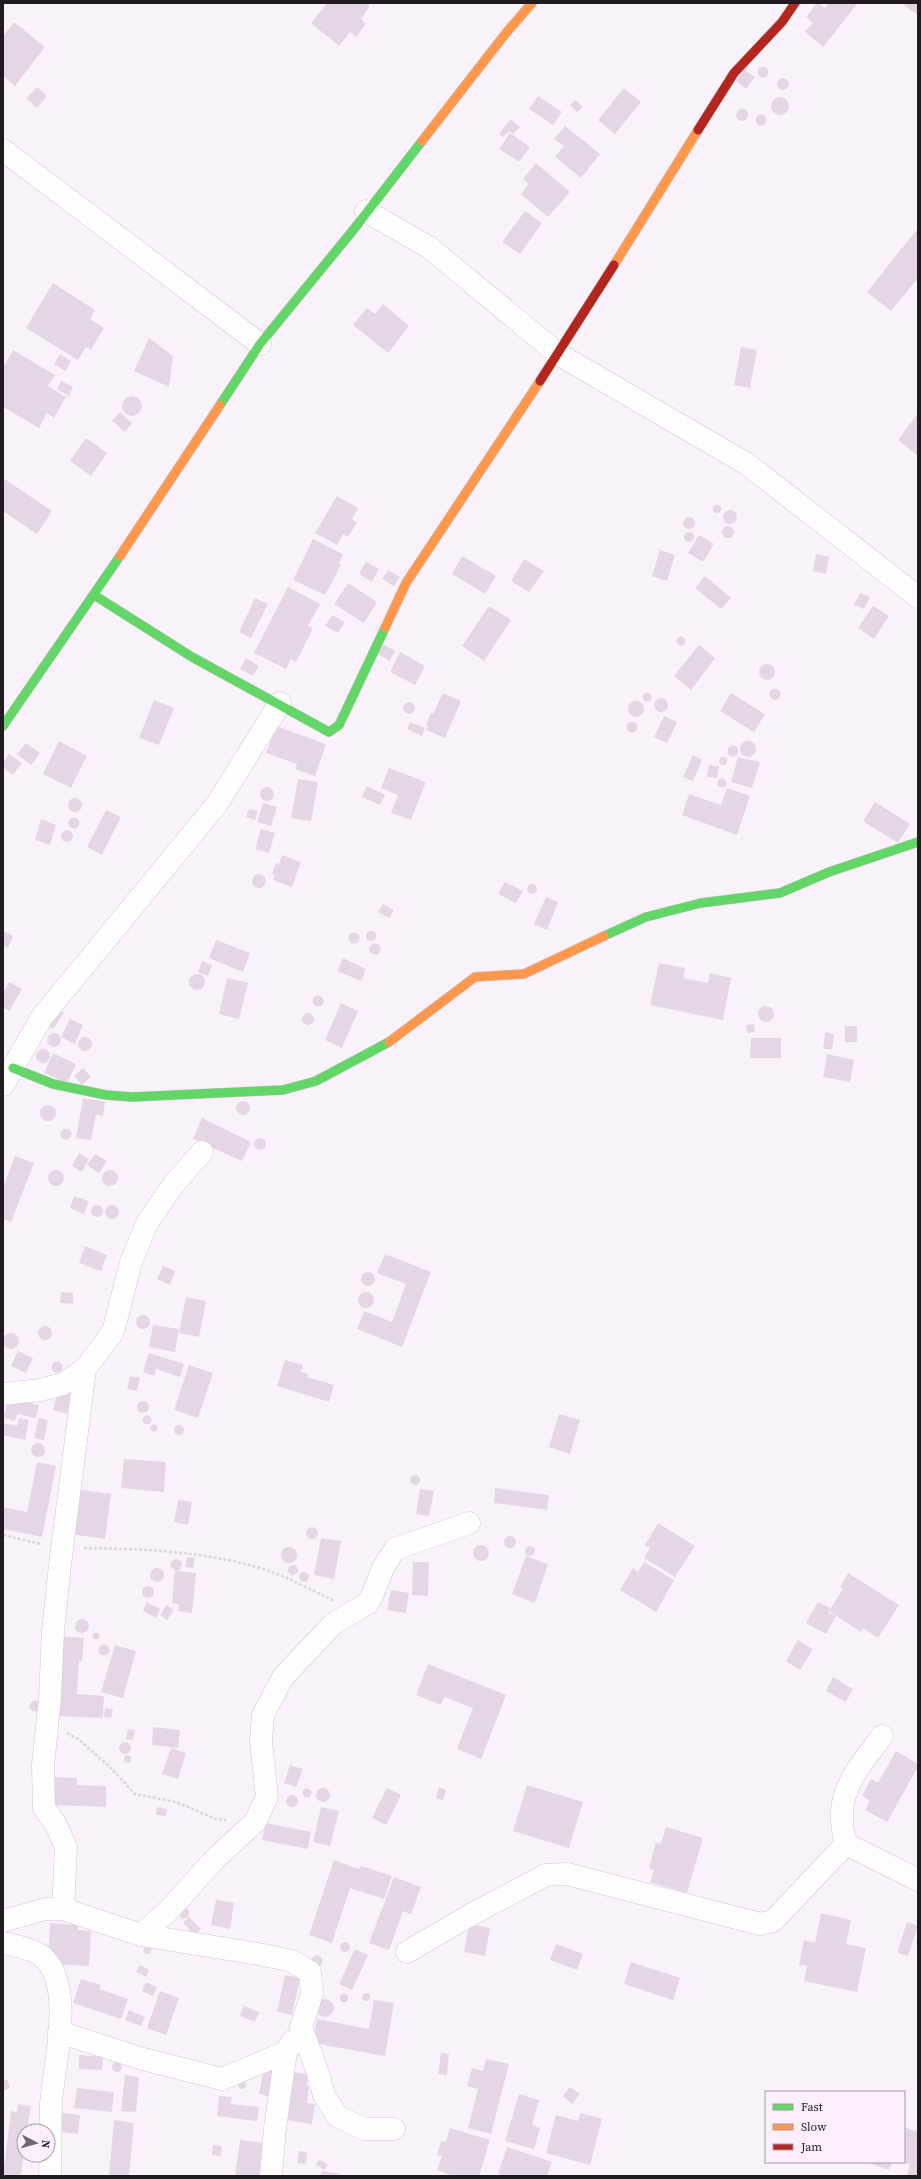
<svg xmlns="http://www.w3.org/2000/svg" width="921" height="2179" font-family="'Source Serif 4',serif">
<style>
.building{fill:#e5d6e5}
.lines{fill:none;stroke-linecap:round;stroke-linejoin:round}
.street-casing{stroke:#cdc7cd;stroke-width:23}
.fast-casing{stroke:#cdc7cd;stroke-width:10}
.slow-casing{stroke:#cdc7cd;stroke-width:10}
.jam-casing{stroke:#cdc7cd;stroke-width:10}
.path{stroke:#d9d6d9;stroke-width:2.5;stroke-dasharray:3 2;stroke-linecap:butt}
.street{stroke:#fefdfe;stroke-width:22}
.fast{stroke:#63d668;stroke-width:9}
.slow{stroke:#ff974d;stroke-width:9}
.jam{stroke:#b3261e;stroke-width:9}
</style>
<rect width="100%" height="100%" fill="#faf2fa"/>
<!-- building -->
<g class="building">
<polygon points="327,3 366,3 370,6 361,19 366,24 356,37 350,32 339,46 311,23"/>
<polygon points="817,3 825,8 829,3 858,3 823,47 805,32 813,23 806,17"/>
<polygon points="901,3 918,3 918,15"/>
<polygon points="14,22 45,47 15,86 3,76 3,36"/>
<circle cx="763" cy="72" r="5.5"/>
<polygon points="744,69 755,77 746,89 736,81"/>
<circle cx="783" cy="84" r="6"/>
<polygon points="37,87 47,96 37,108 26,98"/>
<polygon points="624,88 641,102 615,134 598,120"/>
<polygon points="538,96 562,112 553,125 529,109"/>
<circle cx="780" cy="106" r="9"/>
<polygon points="575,100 583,107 577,112 570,105"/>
<circle cx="742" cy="115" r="6"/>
<circle cx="761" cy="120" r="5.5"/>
<polygon points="511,119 520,127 513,134 509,131 503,137 499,134"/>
<polygon points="565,126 600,154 581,178 555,157 564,146 554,139"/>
<polygon points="510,133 530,147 519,162 499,149"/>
<polygon points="536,163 570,192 548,217 521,194 529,184 523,179"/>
<polygon points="525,211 542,223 520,254 502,242"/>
<polygon points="918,228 918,278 891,311 867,292"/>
<polygon points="53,283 95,310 90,319 104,328 91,350 86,347 78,360 26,328"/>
<polygon points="383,304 409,326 388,353 353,325 367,308 375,314"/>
<polygon points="149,338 173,356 169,387 134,371"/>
<polygon points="741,347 757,350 750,388 734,385"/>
<polygon points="13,350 55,375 48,386 66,397 54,418 47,413 39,428 3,407 3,368"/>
<polygon points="60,354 71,361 65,371 54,364"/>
<polygon points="61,381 73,387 69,396 57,389"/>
<circle cx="132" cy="406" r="10"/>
<polygon points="120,412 132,423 125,432 112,421"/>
<polygon points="918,413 918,456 898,440"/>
<polygon points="86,438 107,453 91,476 70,461"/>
<polygon points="3,478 52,511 37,534 3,511"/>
<polygon points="337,496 358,508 352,519 357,522 348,537 343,534 337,545 315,533"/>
<circle cx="717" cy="509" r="4"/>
<circle cx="730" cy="517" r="7"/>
<circle cx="689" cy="523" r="6"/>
<circle cx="728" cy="532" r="6"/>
<circle cx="689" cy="537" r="5"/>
<polygon points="699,535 714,544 703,562 688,553"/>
<polygon points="313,539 343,554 339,564 341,565 325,595 293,580"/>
<polygon points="660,550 675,555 667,581 652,576"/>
<polygon points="816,554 829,557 826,574 813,571"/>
<polygon points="462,556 496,576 485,594 452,574"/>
<polygon points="524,559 544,571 529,592 511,581"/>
<polygon points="366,562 379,569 372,582 359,574"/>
<polygon points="388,570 400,577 394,586 382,579"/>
<polygon points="705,576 731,598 721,609 695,588"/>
<polygon points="348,583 377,602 364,623 334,604"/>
<polygon points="288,587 320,604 308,626 313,628 296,662 291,659 286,669 254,653"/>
<polygon points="860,593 870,597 864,609 854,605"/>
<polygon points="255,598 268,604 251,638 239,632"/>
<polygon points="489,606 511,620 484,661 462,646"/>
<polygon points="873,606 889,616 874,639 858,628"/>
<polygon points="332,615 345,622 338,633 325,626"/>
<circle cx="681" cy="641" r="4.5"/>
<polygon points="383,644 395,651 390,661 378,654"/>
<polygon points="699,645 715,658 691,690 674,676"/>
<polygon points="400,652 425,666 415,685 390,672"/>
<polygon points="246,658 259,666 253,676 240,669"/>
<circle cx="767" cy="672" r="8"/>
<circle cx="775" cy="694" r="5.5"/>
<circle cx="647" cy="697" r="4.5"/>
<polygon points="443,693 461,701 445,738 426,730 428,726 426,725 431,713 433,714"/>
<polygon points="731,693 765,714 754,732 720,711"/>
<circle cx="661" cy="705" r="7"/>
<polygon points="154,700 174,708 159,745 139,738"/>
<circle cx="636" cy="709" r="8"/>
<circle cx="409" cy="708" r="6"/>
<polygon points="664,716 677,722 667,743 654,737"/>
<circle cx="632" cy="727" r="5.5"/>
<polygon points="410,722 425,728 422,736 407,729"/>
<polygon points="276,726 326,744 315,776 295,769 297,764 266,753"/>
<polygon points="59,741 87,756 71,788 43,774"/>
<circle cx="748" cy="749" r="8"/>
<polygon points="26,743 40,753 31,765 17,754"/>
<circle cx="733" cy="751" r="5.5"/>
<polygon points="9,754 22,763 13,775 3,767 3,762"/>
<polygon points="693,755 702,760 693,781 683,777"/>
<polygon points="738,757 760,762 752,788 731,782"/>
<circle cx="723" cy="761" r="4"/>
<polygon points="709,765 719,766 717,778 707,777"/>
<polygon points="389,768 426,782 411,820 391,813 398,795 381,788"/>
<circle cx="722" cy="783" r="4.5"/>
<polygon points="298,779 318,782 311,821 291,818"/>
<polygon points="367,786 385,795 380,805 362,797"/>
<circle cx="267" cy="794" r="7"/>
<polygon points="727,788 750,796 737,835 682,815 689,794 721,805"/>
<circle cx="75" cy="805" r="7"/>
<polygon points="875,802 910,824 898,843 863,821"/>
<polygon points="263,803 277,807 271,826 257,822"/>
<polygon points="249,809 258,811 255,820 246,817"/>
<polygon points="106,810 121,817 102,855 87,847"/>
<circle cx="74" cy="823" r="5.5"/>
<polygon points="41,819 56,825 50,845 35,840"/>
<polygon points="261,829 275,833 269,853 255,849"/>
<circle cx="67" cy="836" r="6"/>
<polygon points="282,855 301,862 292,887 273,880 275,875 272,874 276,863 279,864"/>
<circle cx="259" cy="881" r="7"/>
<polygon points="505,882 523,891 516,903 498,894"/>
<circle cx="532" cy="889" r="5"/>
<polygon points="546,897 558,902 547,930 534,924"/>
<polygon points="383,904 394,910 389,918 378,912"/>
<circle cx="371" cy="936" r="5"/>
<polygon points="3,931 13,936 8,948 3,945"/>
<circle cx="354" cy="938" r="5.5"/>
<polygon points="216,940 250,953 243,972 209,958"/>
<circle cx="375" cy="949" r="5.5"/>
<polygon points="343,958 366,969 361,981 337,971"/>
<polygon points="202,961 212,965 208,976 198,972"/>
<polygon points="659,963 685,968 683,978 708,983 710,973 731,978 723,1020 650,1005"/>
<circle cx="197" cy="982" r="8"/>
<polygon points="227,978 248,983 239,1019 219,1014"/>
<polygon points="9,982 22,989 9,1011 3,1007 3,993"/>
<circle cx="318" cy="1001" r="5.5"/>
<polygon points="341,1003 358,1011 342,1048 325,1040"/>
<circle cx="766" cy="1014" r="8"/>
<polygon points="53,1006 64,1013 53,1029 42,1022"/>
<circle cx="308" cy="1019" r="6"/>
<polygon points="70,1019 83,1025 75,1044 61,1037"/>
<polygon points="754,1024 755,1032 747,1033 746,1025"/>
<rect x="845" y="1026" width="12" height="16"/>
<polygon points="825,1032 834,1034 832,1049 823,1049"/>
<circle cx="54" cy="1040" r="7"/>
<circle cx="85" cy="1044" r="7"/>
<polygon points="751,1038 781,1038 781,1058 750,1058"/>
<circle cx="43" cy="1056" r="7"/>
<polygon points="53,1053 76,1064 67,1083 44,1073"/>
<polygon points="827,1054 854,1060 850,1082 823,1077"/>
<polygon points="83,1068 91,1077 82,1085 74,1076"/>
<polygon points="83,1098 105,1102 103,1116 96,1115 91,1140 76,1138"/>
<circle cx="243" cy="1108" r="7"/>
<circle cx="48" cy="1113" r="8"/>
<polygon points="202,1118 251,1142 242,1161 193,1139"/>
<circle cx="66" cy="1134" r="5.5"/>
<circle cx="260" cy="1144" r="6"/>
<polygon points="79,1153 89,1159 82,1172 72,1166"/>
<polygon points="95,1154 107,1161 99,1173 87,1165"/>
<polygon points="15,1156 34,1163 11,1222 3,1219 3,1187"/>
<circle cx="56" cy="1178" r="8"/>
<circle cx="110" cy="1178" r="8"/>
<polygon points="74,1196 89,1201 84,1214 70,1208"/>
<circle cx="112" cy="1212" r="7"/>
<circle cx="97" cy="1211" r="6"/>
<polygon points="85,1246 107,1255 101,1271 79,1263"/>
<polygon points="385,1254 431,1272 402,1347 357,1329 364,1311 392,1322 406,1284 377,1273"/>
<polygon points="163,1266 175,1271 170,1285 157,1279"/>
<circle cx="368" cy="1279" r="7"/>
<circle cx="366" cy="1300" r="8"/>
<polygon points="61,1292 73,1293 73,1304 60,1303"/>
<polygon points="186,1297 206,1301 199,1337 179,1333"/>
<circle cx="143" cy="1322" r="7"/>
<polygon points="153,1325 179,1329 175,1352 149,1347"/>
<circle cx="45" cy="1333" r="7"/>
<circle cx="11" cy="1341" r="8"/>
<polygon points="18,1351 33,1358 26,1373 11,1366"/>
<polygon points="149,1353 184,1364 180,1377 156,1369 154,1376 143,1372"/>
<polygon points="285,1360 303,1365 301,1372 308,1374 307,1377 334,1385 329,1402 277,1386"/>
<circle cx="57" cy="1367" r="5.5"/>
<polygon points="189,1365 213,1373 198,1418 174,1410"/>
<polygon points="130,1376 140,1378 137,1391 127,1389"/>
<polygon points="59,1387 74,1391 68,1414 53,1410"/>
<polygon points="8,1398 39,1405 36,1418 17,1414 15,1421 4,1418"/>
<circle cx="143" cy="1407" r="6"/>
<polygon points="559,1414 580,1420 570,1454 549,1447"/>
<circle cx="147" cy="1420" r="4.5"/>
<polygon points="19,1418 29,1420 25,1440 3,1435 3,1423 17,1426"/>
<polygon points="39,1418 48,1420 44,1440 34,1438"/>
<circle cx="154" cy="1428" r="3.5"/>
<circle cx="179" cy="1430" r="5"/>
<circle cx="38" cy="1450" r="7"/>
<polygon points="124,1459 166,1462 164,1492 121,1488"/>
<polygon points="37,1462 56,1466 42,1537 3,1529 3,1507 27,1512"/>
<circle cx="415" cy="1480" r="5"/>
<polygon points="495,1488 549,1495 547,1510 494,1503"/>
<polygon points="76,1489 111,1494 105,1539 70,1534"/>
<polygon points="420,1489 434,1491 429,1516 416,1514"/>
<polygon points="178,1500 192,1502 188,1525 174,1522"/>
<polygon points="658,1523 695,1546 675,1577 644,1558 650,1548 645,1545"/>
<circle cx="312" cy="1533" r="6"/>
<circle cx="510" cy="1542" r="6"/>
<polygon points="321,1538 341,1541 334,1579 314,1575"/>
<circle cx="481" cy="1553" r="8"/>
<circle cx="530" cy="1551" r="5"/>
<circle cx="289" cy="1555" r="8"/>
<polygon points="526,1556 548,1564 535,1603 512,1594"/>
<polygon points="187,1557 195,1558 193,1568 185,1567"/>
<polygon points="176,1558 182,1562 181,1569 177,1571 196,1573 192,1613 178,1611 179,1604 172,1603 175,1570 171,1567 170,1563"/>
<polygon points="413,1562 429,1562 428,1596 412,1595"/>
<polygon points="644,1562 674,1580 656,1612 620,1590 633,1568 638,1572"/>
<circle cx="293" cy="1570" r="5"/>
<circle cx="157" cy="1575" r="7"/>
<circle cx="304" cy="1577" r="5"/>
<polygon points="848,1573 899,1605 878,1638 863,1628 861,1632 829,1611 843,1589 840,1587"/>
<circle cx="148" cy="1592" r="6"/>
<polygon points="391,1590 409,1593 406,1613 387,1610"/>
<polygon points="147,1602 160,1609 156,1618 143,1611"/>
<polygon points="818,1602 830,1608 827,1614 828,1612 836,1616 826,1634 806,1623"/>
<polygon points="166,1605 174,1610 167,1620 160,1615"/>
<circle cx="82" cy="1626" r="7"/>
<circle cx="96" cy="1636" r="3.5"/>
<polygon points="58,1636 84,1638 82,1661 79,1661 77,1694 104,1696 103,1718 54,1716"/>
<polygon points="798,1640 813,1649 800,1670 786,1661"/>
<circle cx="104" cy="1650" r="5.5"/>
<polygon points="115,1645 136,1651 123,1698 101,1692"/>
<polygon points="428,1664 506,1695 481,1759 457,1749 473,1708 444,1697 441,1705 416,1695"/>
<polygon points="833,1677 853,1689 846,1702 826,1691"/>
<circle cx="35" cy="1706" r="5.5"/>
<polygon points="105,1708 113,1709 111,1718 104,1717"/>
<polygon points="153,1727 180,1730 178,1748 152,1745"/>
<polygon points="128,1729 135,1730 133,1740 126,1739"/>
<circle cx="125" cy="1748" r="6"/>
<polygon points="171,1748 186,1753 178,1779 162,1774"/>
<polygon points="896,1751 918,1764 918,1767 887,1822 865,1810 870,1801 862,1796 871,1779 878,1783"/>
<polygon points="125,1755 131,1756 130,1763 124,1762"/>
<polygon points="290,1765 303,1769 296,1787 284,1783"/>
<polygon points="54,1777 77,1778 77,1785 106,1786 106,1807 53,1805"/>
<polygon points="527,1785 583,1802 569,1848 513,1831"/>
<polygon points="439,1787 446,1790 443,1800 436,1798"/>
<polygon points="387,1788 401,1795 386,1825 372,1818"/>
<circle cx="323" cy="1795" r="7"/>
<circle cx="307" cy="1793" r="4.5"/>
<circle cx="292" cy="1801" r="6"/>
<polygon points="157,1807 167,1809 166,1816 156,1815"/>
<polygon points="321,1807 339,1811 330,1846 313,1842"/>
<polygon points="266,1823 311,1832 308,1849 262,1840"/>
<polygon points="666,1827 703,1838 687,1893 650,1882 654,1870 649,1868 656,1842 661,1844"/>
<polygon points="334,1860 359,1869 361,1866 392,1876 384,1899 350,1888 332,1943 309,1935"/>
<polygon points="394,1877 421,1887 411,1914 403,1911 389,1950 369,1943"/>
<polygon points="216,1900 234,1903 230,1929 211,1925"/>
<circle cx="184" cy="1913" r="5.5"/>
<polygon points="821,1913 851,1920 846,1944 866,1948 857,1992 804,1981 807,1966 799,1965 804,1940 815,1943"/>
<polygon points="189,1917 201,1929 195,1935 183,1923"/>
<polygon points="907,1922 918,1926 908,1956 897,1953"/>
<polygon points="50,1923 78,1925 78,1930 91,1931 89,1966 48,1964"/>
<polygon points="469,1924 490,1928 485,1956 464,1952"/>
<polygon points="145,1941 153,1943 150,1954 143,1953"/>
<circle cx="345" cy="1947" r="5"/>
<polygon points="556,1944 583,1954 577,1970 550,1960"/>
<polygon points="355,1949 368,1955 352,1990 339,1984"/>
<circle cx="317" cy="1961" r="5.5"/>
<polygon points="631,1962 680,1978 673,2000 624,1984"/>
<polygon points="140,1965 149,1970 146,1977 136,1972"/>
<polygon points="285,1975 300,1978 292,2015 277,2012"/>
<polygon points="81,1979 101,1985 99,1989 128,1999 121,2019 73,2003"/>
<polygon points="146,1982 157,1987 153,1996 142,1991"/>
<polygon points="160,1991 179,1998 166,2035 147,2028"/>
<circle cx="366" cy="1997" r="4"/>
<circle cx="344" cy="1998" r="4"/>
<circle cx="325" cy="2008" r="9"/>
<polygon points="374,2000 394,2003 385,2056 313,2043 317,2019 369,2029"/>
<polygon points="244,2006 259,2012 255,2022 240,2016"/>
<polygon points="129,2010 145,2017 141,2026 125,2020"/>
<polygon points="441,2053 449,2054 447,2075 438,2074"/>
<polygon points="79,2055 103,2057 102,2070 79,2069"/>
<polygon points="486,2059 509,2064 491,2134 468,2128 478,2089 467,2086 472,2068 483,2071"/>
<circle cx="117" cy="2067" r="5"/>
<polygon points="264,2068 278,2070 272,2097 259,2094"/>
<polygon points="285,2071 308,2074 307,2086 309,2086 307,2103 315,2104 312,2124 279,2119"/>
<polygon points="125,2075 139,2077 136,2112 121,2111"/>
<polygon points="7,2079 10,2088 3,2091 3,2081"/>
<circle cx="242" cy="2085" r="4"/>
<polygon points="570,2087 580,2094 572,2104 563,2096"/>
<polygon points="77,2088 114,2092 112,2112 74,2108"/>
<polygon points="519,2094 539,2100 532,2125 540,2128 534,2149 505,2141"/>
<polygon points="219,2096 232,2097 231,2104 259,2107 257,2121 217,2116"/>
<polygon points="18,2104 31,2106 27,2131 24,2131 24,2152 21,2176 3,2176 11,2111 17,2112"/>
<polygon points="55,2112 80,2115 78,2134 53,2131"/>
<polygon points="580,2113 602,2119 590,2165 546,2153 556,2115 578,2121"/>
<polygon points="114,2120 134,2123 129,2176 109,2176"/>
<polygon points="904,2127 918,2132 918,2176 907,2175 910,2164 904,2163"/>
<polygon points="450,2128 490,2140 479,2176 453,2176 437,2170 442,2156 437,2155 441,2141 446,2142"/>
<polygon points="240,2140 263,2143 259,2176 235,2176"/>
<polygon points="213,2145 222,2146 221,2156 212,2155"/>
<polygon points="507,2147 552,2162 547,2176 504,2176 498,2174"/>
<polygon points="299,2151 307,2152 306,2164 297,2163"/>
<polygon points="320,2159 328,2165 324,2170 316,2164"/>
<polygon points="866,2162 892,2162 889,2170"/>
<polygon points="322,2171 340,2174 340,2176 321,2176"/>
</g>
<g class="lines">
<!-- street casing -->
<g class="street-casing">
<g id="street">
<polyline points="3,150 260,344"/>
<polyline points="366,211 430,248 558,354 747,464 918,597"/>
<polyline points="3,1085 42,1017 217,804 280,703"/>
<polyline points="3,1394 40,1390 63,1384 85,1369 113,1332 131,1262 147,1223 174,1184 202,1152"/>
<path d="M846,1844C832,1795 855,1773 882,1736"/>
<polyline points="63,1909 66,1847 55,1823 44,1808 43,1765 50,1698 53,1631 60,1565 85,1369"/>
<polyline points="3,1921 45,1909 63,1909 141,1935 264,1955 292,1961 310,1972 312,1994 301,2027 317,2070 324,2095 337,2116 364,2129 394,2129"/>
<polyline points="141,1935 168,1911 215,1859 255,1822 267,1797 261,1742 263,1715 283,1677 333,1624 368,1603 372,1596 383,1568 395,1549 469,1523"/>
<path d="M3,1943C13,1945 36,1950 43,1957C76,1988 53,2065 51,2105C50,2129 51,2153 50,2176"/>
<polyline points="407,1952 474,1913 546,1875 567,1874 760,1924 773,1921 846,1844 918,1880"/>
<polyline points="59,2032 143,2059 222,2079 286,2052"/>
<polyline points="271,2176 275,2128 286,2052 292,2042"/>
</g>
</g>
<!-- fast casing -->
<g class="fast-casing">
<g id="fast">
<polyline points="220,405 260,344 354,229 422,141"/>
<polyline points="94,595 192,657 329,732 339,725 385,628"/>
<polyline points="3,726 120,556"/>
<polyline points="604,936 646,917 701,903 780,893 829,872 918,842"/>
<polyline points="13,1068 53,1084 106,1095 132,1097 283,1090 316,1081 389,1042"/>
</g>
</g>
<!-- slow casing -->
<g class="slow-casing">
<g id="slow">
<polyline points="422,141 506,33 532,3"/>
<polyline points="614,265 698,130"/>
<polyline points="120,556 220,405"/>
<polyline points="385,628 406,583 540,381"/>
<polyline points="389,1042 475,977 524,974 604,936"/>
</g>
</g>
<!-- jam casing -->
<g class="jam-casing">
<g id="jam">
<polyline points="698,130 734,73 782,22 795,3"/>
<polyline points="540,381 614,265"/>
</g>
</g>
<!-- path -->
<g class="path">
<polyline points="3,1535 41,1544"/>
<path d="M84,1548C144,1549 205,1551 263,1569C287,1576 310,1590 333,1600"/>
<polyline points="67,1733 78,1739 109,1766 135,1794 176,1802 216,1819 226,1820"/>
</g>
<!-- street -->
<use href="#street" class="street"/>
<!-- fast -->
<use href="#fast" class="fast"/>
<!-- slow -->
<use href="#slow" class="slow"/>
<!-- jam -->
<use href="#jam" class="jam"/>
</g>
<!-- border -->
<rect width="921" height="2179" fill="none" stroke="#211a21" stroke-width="8"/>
<!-- legend -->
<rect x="765" y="2091" width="140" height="72" fill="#fdeefd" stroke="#a599a5"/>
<rect x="773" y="2104" width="20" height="6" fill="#63d668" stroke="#a599a5"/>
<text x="801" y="2111" font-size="12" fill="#211a21">Fast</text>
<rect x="773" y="2124" width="20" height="6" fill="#ff974d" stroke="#a599a5"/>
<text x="801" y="2131" font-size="12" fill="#211a21">Slow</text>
<rect x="773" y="2144" width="20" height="6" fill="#b3261e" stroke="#a599a5"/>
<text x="801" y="2151" font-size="12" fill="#211a21">Jam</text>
<!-- north arrow -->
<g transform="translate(36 2143) rotate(96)"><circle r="19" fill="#fdeefd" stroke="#a599a5"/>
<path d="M0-3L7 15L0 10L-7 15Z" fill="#6d666d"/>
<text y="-6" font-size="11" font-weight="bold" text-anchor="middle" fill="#211a21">N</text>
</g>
</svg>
